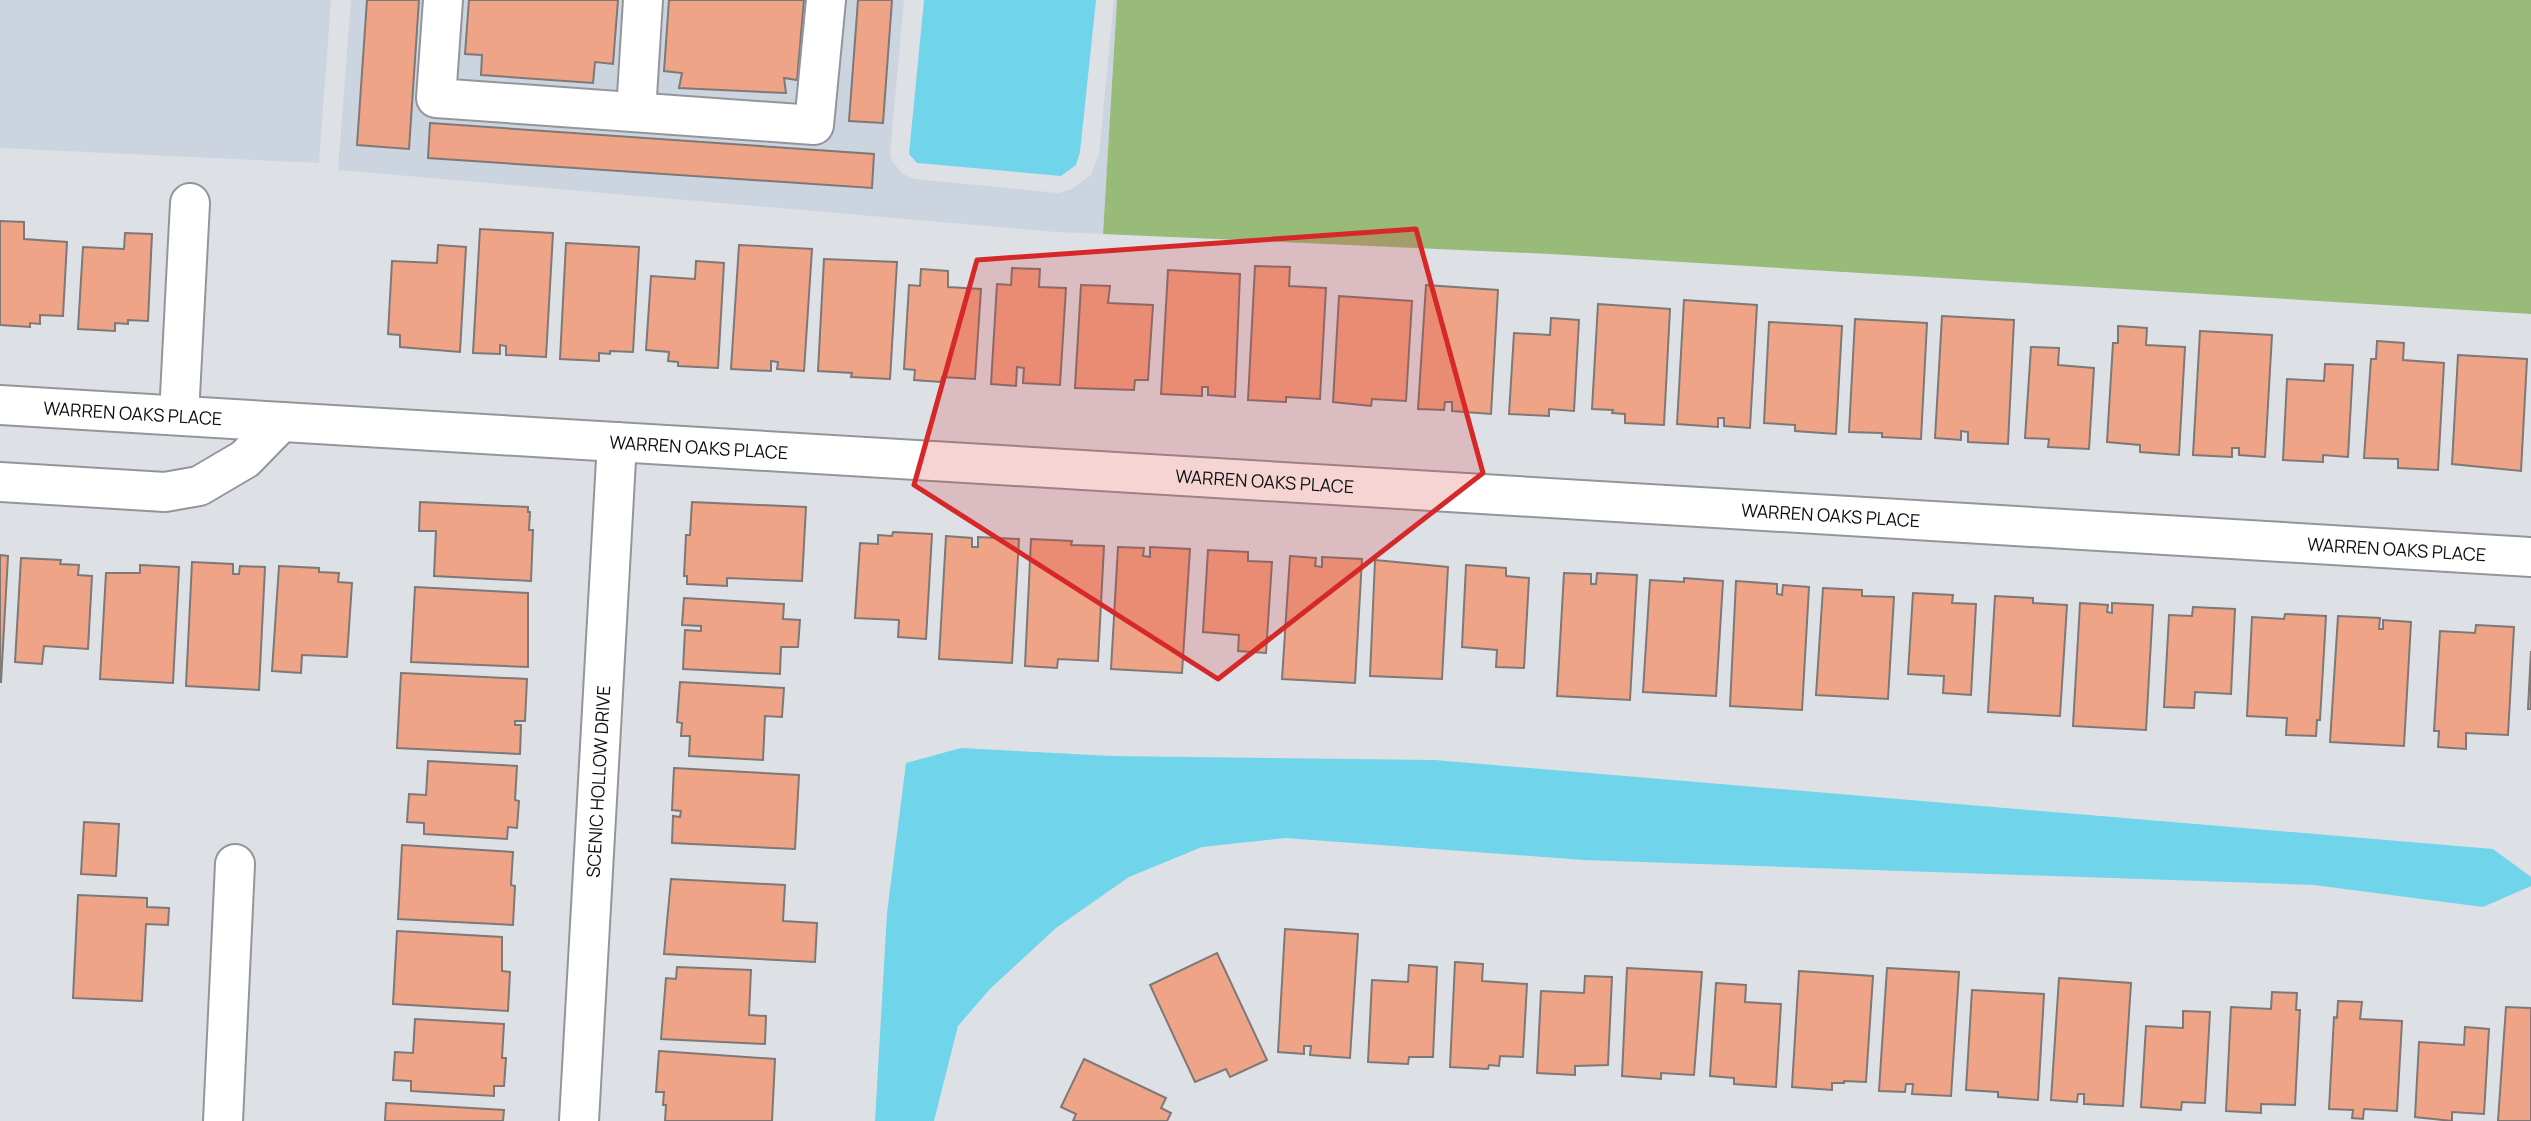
<svg xmlns="http://www.w3.org/2000/svg" width="2531" height="1121" font-family="Manrope,sans-serif">
<style>
.built{fill:#cbd4df}
.green{fill:#98bb7a}
.water{fill:#70d5ea}
.building{fill:#efa487;stroke:#7e7876;stroke-width:2}
.lines{fill:none;stroke-linecap:round;stroke-linejoin:round}
.minor-casing{stroke:#92969b;stroke-width:42}
.minor{stroke:#fff;stroke-width:38}
.marked{fill:#d62828;fill-opacity:0.2;stroke:#d62828;stroke-width:5;stroke-linejoin:round}
.labels{text-anchor:middle;dominant-baseline:central;stroke-width:5;stroke-linejoin:round;paint-order:stroke}
.street-label{font-size:18px;fill:#0c0e0f;stroke:#fff}
</style>
<rect width="100%" height="100%" fill="#dde1e6"/>
<!-- built -->
<g class="built">
<polygon points="0,0 331,0 319,163 0,148"/>
<polygon points="351,0 904,0 890,153 892,161 903,174 915,179 1058,193 1072,189 1091,175 1099,154 1114,0 1117,0 1103,234 1056,232 338,170"/>
</g>
<!-- green -->
<polygon class="green" points="1117,0 2531,0 2531,314 1551,254 1103,234"/>
<!-- water -->
<g class="water">
<polygon points="924,0 1096,0 1080,152 1076,165 1061,176 917,163 909,154"/>
<polygon points="961,748 1111,756 1435,760 2493,849 2531,877 2531,886 2483,907 2314,885 1584,860 1285,838 1202,847 1129,877 1056,928 990,989 958,1026 934,1121 875,1121 887,913 906,763"/>
</g>
<!-- building -->
<g class="building">
<polygon points="367,0 419,0 409,149 357,145"/>
<polygon points="469,0 618,0 613,64 595,62 593,83 481,75 482,55 465,54"/>
<polygon points="669,0 804,0 797,80 784,78 786,93 679,88 682,73 664,71"/>
<polygon points="858,0 892,0 883,123 849,121"/>
<polygon points="430,123 874,154 872,188 428,158"/>
<polygon points="0,221 24,222 24,239 67,242 63,316 40,315 40,324 30,323 30,327 0,325"/>
<polygon points="480,229 553,233 546,357 506,355 506,346 500,345 500,354 473,353"/>
<polygon points="125,233 152,234 148,321 128,320 128,324 115,323 115,331 78,329 83,247 124,249"/>
<polygon points="566,243 639,247 633,352 610,351 610,354 599,353 599,361 560,359"/>
<polygon points="438,245 466,247 460,352 400,347 400,335 388,334 392,261 437,263"/>
<polygon points="739,245 812,249 804,371 777,369 778,362 771,361 771,371 731,369"/>
<polygon points="824,259 897,262 890,379 851,377 852,373 818,371"/>
<polygon points="696,261 724,263 718,368 678,366 678,362 668,361 669,352 646,350 651,276 695,279"/>
<polygon points="1255,266 1290,267 1289,286 1326,288 1320,399 1286,397 1286,402 1248,400"/>
<polygon points="1012,268 1040,269 1039,287 1066,288 1060,385 1023,383 1024,368 1017,367 1016,386 991,384 997,284 1011,285"/>
<polygon points="921,269 948,271 948,287 981,289 975,379 942,377 941,382 914,380 915,370 904,369 909,285 920,286"/>
<polygon points="1168,270 1240,274 1235,397 1208,395 1208,387 1202,387 1202,396 1161,394"/>
<polygon points="1081,285 1110,286 1108,303 1153,305 1148,380 1135,380 1134,390 1075,388"/>
<polygon points="1426,285 1498,290 1491,414 1452,411 1452,402 1445,402 1444,410 1418,409"/>
<polygon points="1339,296 1412,301 1406,401 1372,399 1371,406 1333,402"/>
<polygon points="1684,300 1757,305 1750,428 1724,426 1724,418 1718,418 1718,427 1677,424"/>
<polygon points="1598,304 1670,309 1664,425 1625,423 1625,414 1612,413 1613,410 1592,409"/>
<polygon points="1942,316 2014,320 2008,444 1968,442 1968,432 1961,431 1961,440 1935,438"/>
<polygon points="1551,318 1579,320 1574,411 1549,409 1549,416 1509,414 1514,333 1550,335"/>
<polygon points="1855,319 1927,323 1921,439 1882,437 1882,433 1849,432"/>
<polygon points="1769,322 1842,326 1836,434 1795,431 1795,425 1764,423"/>
<polygon points="2118,326 2147,328 2146,345 2185,347 2179,455 2140,452 2140,445 2107,442 2113,343 2118,343"/>
<polygon points="2200,331 2272,335 2265,457 2239,455 2239,448 2232,448 2232,457 2193,455"/>
<polygon points="2377,341 2404,343 2403,360 2444,363 2438,470 2398,468 2398,459 2364,458 2371,359 2376,359"/>
<polygon points="2031,347 2059,348 2058,365 2094,368 2089,449 2048,447 2049,439 2025,438"/>
<polygon points="2458,355 2527,359 2521,471 2452,464"/>
<polygon points="2325,364 2353,365 2348,457 2323,455 2323,462 2283,460 2287,379 2324,381"/>
<polygon points="420,502 528,507 528,512 530,512 529,530 533,530 531,581 434,576 436,531 419,531"/>
<polygon points="692,502 806,507 802,581 727,578 727,586 687,584 687,576 684,576 686,535 690,535"/>
<polygon points="893,532 932,534 926,639 898,637 899,620 855,618 860,543 878,544 878,535 892,536"/>
<polygon points="946,536 972,538 972,547 978,547 978,537 1019,539 1012,663 939,659"/>
<polygon points="1031,539 1072,541 1071,545 1104,546 1098,661 1058,659 1057,668 1025,666"/>
<polygon points="1118,547 1144,548 1143,556 1150,557 1150,547 1190,549 1182,673 1111,669"/>
<polygon points="1208,550 1248,552 1248,561 1272,562 1266,653 1238,651 1239,635 1203,632"/>
<polygon points="0,555 8,556 1,682 0,682"/>
<polygon points="1290,556 1316,558 1315,566 1322,567 1322,557 1362,559 1355,683 1282,679"/>
<polygon points="21,558 61,560 60,564 79,565 78,575 92,576 88,649 44,646 42,664 15,662"/>
<polygon points="1375,560 1448,567 1442,679 1370,676"/>
<polygon points="192,562 233,564 233,574 239,574 240,566 265,567 259,690 186,686"/>
<polygon points="140,565 179,567 173,683 100,679 106,573 140,573"/>
<polygon points="1466,565 1506,568 1506,576 1529,578 1524,668 1496,667 1497,650 1462,647"/>
<polygon points="279,566 319,568 319,572 339,573 338,582 352,583 347,657 302,655 301,673 272,671"/>
<polygon points="1564,573 1591,574 1591,584 1596,584 1597,573 1637,575 1630,700 1557,696"/>
<polygon points="1684,578 1723,581 1716,696 1643,692 1650,580 1684,582"/>
<polygon points="1736,581 1777,584 1777,594 1782,595 1783,585 1809,587 1802,710 1730,706"/>
<polygon points="415,587 528,593 528,667 411,662"/>
<polygon points="1823,588 1862,590 1862,596 1894,597 1888,699 1816,695"/>
<polygon points="1913,593 1953,595 1952,603 1976,604 1971,695 1943,693 1944,676 1908,674"/>
<polygon points="1995,596 2033,598 2033,603 2067,605 2060,716 1988,712"/>
<polygon points="684,598 784,604 783,619 800,620 798,647 781,647 780,674 683,669 685,630 701,631 701,626 682,625"/>
<polygon points="2080,603 2108,605 2107,612 2112,613 2112,603 2153,605 2146,730 2073,726"/>
<polygon points="2193,607 2235,609 2231,694 2195,692 2194,708 2164,707 2169,615 2192,616"/>
<polygon points="2285,614 2326,616 2320,720 2317,720 2316,736 2286,735 2287,718 2247,716 2252,617 2284,619"/>
<polygon points="2338,616 2380,618 2379,629 2383,629 2383,620 2411,622 2404,746 2330,742"/>
<polygon points="2476,625 2514,627 2508,735 2466,733 2466,749 2438,747 2439,731 2434,731 2440,631 2475,633"/>
<polygon points="2531,651 2531,709 2528,709"/>
<polygon points="401,673 527,679 525,721 515,721 515,725 521,725 520,754 397,748"/>
<polygon points="680,682 784,688 782,717 765,716 763,760 689,756 690,736 681,736 682,723 677,722"/>
<polygon points="428,761 517,766 515,800 519,801 517,828 508,827 507,839 424,834 424,823 407,822 409,794 426,795"/>
<polygon points="674,768 799,775 795,849 672,843 673,816 680,817 681,811 672,810"/>
<polygon points="84,822 119,824 116,876 81,874"/>
<polygon points="402,845 513,852 511,885 515,886 513,925 398,919"/>
<polygon points="671,879 785,885 783,921 817,923 815,962 664,954"/>
<polygon points="78,895 147,898 147,907 169,908 168,925 146,924 142,1001 73,998"/>
<polygon points="1285,929 1358,934 1350,1058 1310,1055 1311,1046 1304,1046 1304,1054 1278,1052"/>
<polygon points="397,931 502,937 502,971 510,972 508,1011 393,1004"/>
<polygon points="1217,953 1267,1060 1230,1077 1226,1069 1195,1082 1150,985"/>
<polygon points="1455,962 1483,964 1482,981 1527,984 1523,1057 1500,1056 1499,1066 1489,1065 1488,1069 1450,1067"/>
<polygon points="1409,965 1437,967 1433,1057 1409,1057 1408,1064 1368,1062 1372,980 1408,982"/>
<polygon points="677,967 751,970 749,1015 766,1016 765,1044 661,1039 666,978 676,979"/>
<polygon points="1627,968 1702,972 1694,1075 1661,1073 1661,1079 1622,1076"/>
<polygon points="1887,968 1959,972 1951,1096 1912,1094 1913,1084 1906,1084 1905,1092 1879,1091"/>
<polygon points="1799,971 1873,976 1866,1082 1844,1081 1844,1083 1832,1083 1832,1090 1792,1087"/>
<polygon points="1585,976 1612,977 1608,1065 1575,1066 1575,1075 1537,1073 1541,991 1584,993"/>
<polygon points="2059,978 2131,983 2123,1106 2084,1104 2084,1094 2078,1094 2077,1102 2051,1100"/>
<polygon points="1716,983 1746,985 1745,1002 1781,1004 1776,1087 1734,1084 1734,1078 1710,1076"/>
<polygon points="1972,990 2044,994 2038,1100 1998,1097 1998,1092 1966,1090"/>
<polygon points="2272,992 2297,993 2296,1010 2300,1010 2295,1105 2261,1104 2261,1113 2226,1111 2231,1007 2271,1009"/>
<polygon points="2338,1001 2362,1002 2360,1019 2402,1021 2397,1111 2364,1109 2363,1119 2352,1118 2353,1110 2329,1109 2334,1017 2337,1018"/>
<polygon points="2506,1007 2531,1008 2531,1121 2498,1121"/>
<polygon points="2183,1011 2210,1012 2205,1103 2182,1102 2181,1110 2141,1107 2146,1026 2183,1028"/>
<polygon points="415,1019 504,1024 502,1058 506,1058 504,1086 494,1086 494,1096 411,1091 411,1081 393,1080 395,1052 413,1053"/>
<polygon points="2465,1027 2489,1029 2484,1114 2452,1112 2452,1121 2415,1117 2419,1042 2464,1045"/>
<polygon points="659,1051 775,1059 772,1121 665,1121 666,1105 663,1105 664,1092 656,1092"/>
<polygon points="1084,1059 1166,1098 1161,1108 1171,1113 1167,1121 1073,1121 1076,1114 1061,1107"/>
<polygon points="386,1103 504,1110 503,1121 385,1121"/>
</g>
<g class="lines">
<!-- minor casing -->
<g class="minor-casing">
<g id="minor">
<polyline points="443,0 436,98 814,125 826,0"/>
<polyline points="636,112 643,0"/>
<path id="s1" d="M0,405L2531,557"/>
<polyline points="179,415 190,203"/>
<polyline points="0,482 165,492 199,486 245,459 281,422"/>
<polyline points="223,1121 235,864"/>
<path id="s2" d="M579,1121L617,442"/>
</g>
</g>
<!-- minor -->
<use href="#minor" class="minor"/>
</g>
<!-- marked area -->
<path class="marked" d="M1416,229L1483,473L1218,679L914,485L977,260Z"/>
<g class="labels">
<!-- street labels -->
<g class="street-label">
<text stroke="none"><textPath href="#s1" startOffset="133">WARREN OAKS PLACE</textPath></text>
<text stroke="none"><textPath href="#s1" startOffset="700">WARREN OAKS PLACE</textPath></text>
<text stroke="none"><textPath href="#s1" startOffset="1267">WARREN OAKS PLACE</textPath></text>
<text stroke="none"><textPath href="#s1" startOffset="1834">WARREN OAKS PLACE</textPath></text>
<text stroke="none"><textPath href="#s1" startOffset="2401">WARREN OAKS PLACE</textPath></text>
<text stroke="none"><textPath href="#s2" startOffset="340">SCENIC HOLLOW DRIVE</textPath></text>
</g>
</g>
</svg>
